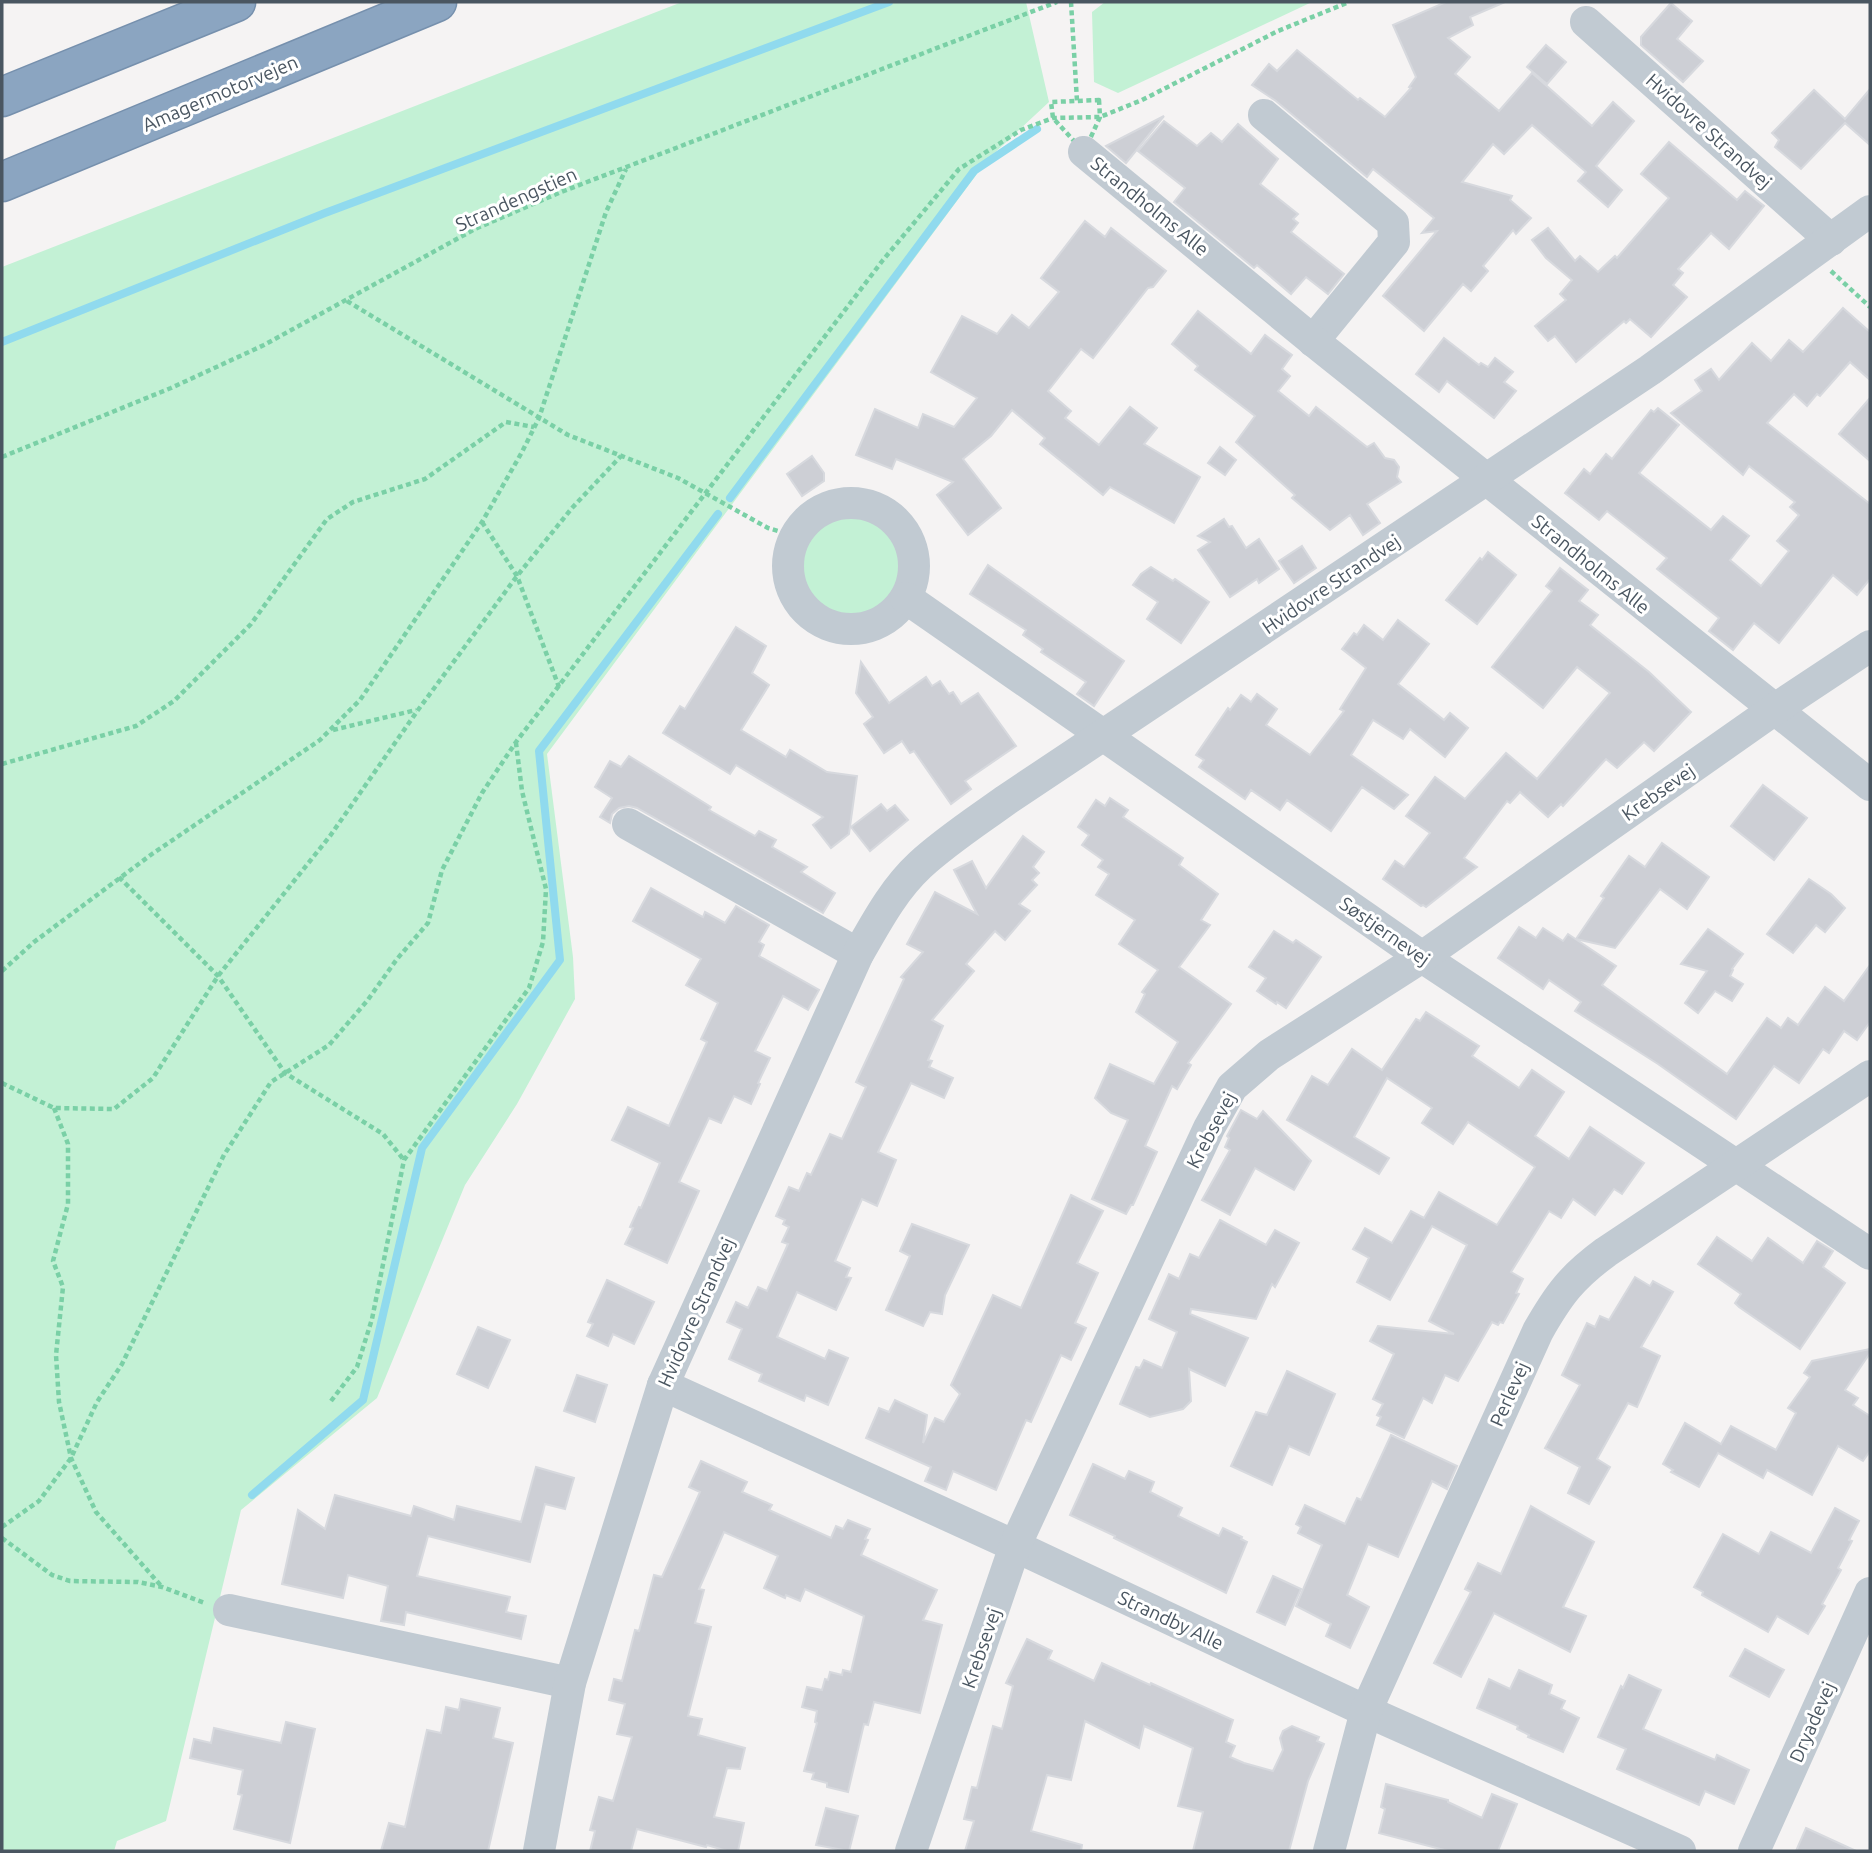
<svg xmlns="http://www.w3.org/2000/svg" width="1872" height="1853" font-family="Ubuntu,sans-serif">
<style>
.green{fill:#c3f1d5}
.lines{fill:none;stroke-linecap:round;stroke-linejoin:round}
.stream{stroke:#90daee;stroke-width:8}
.building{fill:#cdcfd5;stroke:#d7d9de;stroke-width:2}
.highway-casing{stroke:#7690ad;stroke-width:41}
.path{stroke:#7ad0a6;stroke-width:4.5;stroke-dasharray:5 3.5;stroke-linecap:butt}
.minor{stroke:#c1cad2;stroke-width:32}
.highway{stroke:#8ba5c1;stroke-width:38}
.labels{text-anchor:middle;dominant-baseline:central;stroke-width:6;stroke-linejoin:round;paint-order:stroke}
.street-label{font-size:19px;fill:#4a5661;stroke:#fff}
</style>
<rect width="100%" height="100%" fill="#f5f3f3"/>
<!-- green -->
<g class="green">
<polygon points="682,2 1026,2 1049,102 988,159 547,754 573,957 575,999 517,1104 465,1185 377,1398 241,1510 166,1821 117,1841 114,1851 2,1851 2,267"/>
<polygon points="1105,2 1312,2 1118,93 1094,82 1092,12"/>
<circle cx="852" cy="565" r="53"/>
</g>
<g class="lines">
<!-- stream -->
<g class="stream">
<polyline points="2,342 325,213 889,2"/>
<polyline points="730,498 974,171 1037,129"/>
<polyline points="252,1495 363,1400 422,1148 560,960 539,751 718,514"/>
</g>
</g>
<!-- building -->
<g class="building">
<polygon points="1446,2 1505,2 1470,17 1473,25 1448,38 1470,57 1455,74 1499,111 1532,73 1592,126 1613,102 1634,121 1596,166 1622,190 1608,207 1578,181 1586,172 1532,125 1504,154 1493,144 1462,182 1512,196 1510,200 1531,218 1516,234 1513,230 1483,266 1488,271 1471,291 1463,284 1424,331 1383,296 1437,231 1422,233 1434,218 1373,169 1367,177 1276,101 1252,85 1269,64 1277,71 1297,50 1358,100 1360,98 1385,117 1411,88 1409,87 1416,77 1393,25"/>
<polygon points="1671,3 1692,21 1677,39 1703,61 1683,82 1641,45 1641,37"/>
<polygon points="1546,45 1566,62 1547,84 1527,67"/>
<polygon points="1870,89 1870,145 1845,123 1801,169 1775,147 1779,140 1772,133 1814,90 1845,119"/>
<polygon points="1164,116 1126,163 1106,146"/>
<polygon points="1164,121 1197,146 1211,133 1222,142 1238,124 1278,159 1260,184 1298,214 1293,219 1298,223 1291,232 1344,274 1328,294 1306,277 1291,294 1257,265 1254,268 1174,202 1185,188 1138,151"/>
<polygon points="1669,142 1737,200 1745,191 1764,206 1729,249 1711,233 1678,269 1683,273 1673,285 1687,297 1651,337 1630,319 1626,323 1624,321 1576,362 1555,336 1548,341 1535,326 1566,300 1560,294 1572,280 1546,258 1532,240 1548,228 1575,261 1580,256 1598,272 1615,256 1617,258 1669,198 1641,174"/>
<polygon points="1085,221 1105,237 1111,228 1166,271 1153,287 1148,288 1093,358 1081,349 1048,391 1071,411 1065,418 1099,445 1130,407 1157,428 1144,444 1200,477 1174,523 1110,487 1103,495 1040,444 1045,438 1012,410 991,436 963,459 1001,508 968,535 937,495 953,482 896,459 892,469 856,455 875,409 918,428 923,414 954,427 977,398 931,372 962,316 997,334 1012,315 1029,328 1059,292 1041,278"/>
<polygon points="1843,308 1870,332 1870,380 1850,362 1820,396 1817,394 1807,406 1794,394 1767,423 1870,504 1870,579 1857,595 1833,575 1779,643 1754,623 1733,650 1709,631 1719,618 1657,569 1667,558 1607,511 1599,520 1565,493 1584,469 1590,474 1606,454 1612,459 1651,410 1654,412 1658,408 1679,425 1639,473 1711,530 1723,516 1749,536 1730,560 1761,586 1789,551 1777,541 1799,515 1790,507 1795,502 1749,466 1743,475 1671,413 1702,391 1695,380 1711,369 1719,380 1752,343 1771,361 1789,340 1803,352"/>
<polygon points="1198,311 1251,354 1265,335 1292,355 1282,369 1290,376 1278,391 1309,416 1316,407 1367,447 1374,443 1385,458 1394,460 1399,467 1397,477 1401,482 1367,504 1380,523 1363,535 1350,515 1330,530 1292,498 1295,495 1236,442 1255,416 1195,370 1198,366 1172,344"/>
<polygon points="1444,338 1479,365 1481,363 1488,367 1495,358 1513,372 1504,382 1516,391 1494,418 1447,381 1439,392 1416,374"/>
<polygon points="1870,398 1870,461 1839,434"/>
<polygon points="1220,447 1236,460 1225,475 1208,463"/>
<polygon points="812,456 824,473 824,481 802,496 787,474"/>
<polygon points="1224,519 1229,527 1232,526 1246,548 1259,539 1279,569 1259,583 1257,579 1230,597 1198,550 1210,542 1198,536"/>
<polygon points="1302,546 1316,568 1294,583 1279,561"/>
<polygon points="1488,552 1516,575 1477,624 1446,600 1480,558 1482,560"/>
<polygon points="988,565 1124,661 1094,706 1077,694 1086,682 1041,652 1043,649 1023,635 1026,630 970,594"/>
<polygon points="1151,567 1173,581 1175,579 1209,602 1181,643 1147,619 1158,602 1133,585 1141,574"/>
<polygon points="1560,568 1588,590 1579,601 1598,615 1590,625 1649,672 1691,712 1654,751 1644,742 1617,768 1606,759 1563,806 1561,804 1548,817 1520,792 1510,803 1507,801 1464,858 1477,867 1426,907 1423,905 1421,906 1383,879 1395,861 1404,867 1430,833 1406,816 1435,777 1465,799 1506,753 1537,779 1610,693 1577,667 1543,708 1492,667 1552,591 1546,586"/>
<polygon points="1398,620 1429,644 1398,684 1444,720 1450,713 1468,728 1445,757 1410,729 1403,739 1373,720 1351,755 1408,795 1394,809 1362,787 1331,831 1287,800 1280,810 1251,790 1245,799 1199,767 1204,760 1196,755 1228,708 1230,710 1241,695 1251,702 1257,694 1277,709 1266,725 1310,755 1344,711 1340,709 1366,668 1342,649 1354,633 1357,635 1364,625 1383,640"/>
<polygon points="736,627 766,646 752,673 769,685 741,730 786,757 790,750 827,772 857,776 849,834 831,848 813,825 823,817 736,765 730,774 663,733 680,706 685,709"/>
<polygon points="861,662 889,703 926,677 932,686 940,681 949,694 953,692 961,704 978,693 1016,746 965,781 971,789 951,804 914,751 910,753 902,741 884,753 864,724 873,717 856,693"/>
<polygon points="629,756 711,807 709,810 755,836 759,831 776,840 772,847 807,867 801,872 835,893 823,913 637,808 629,806 619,808 612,814 610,823 600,817 612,798 595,787 610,761 621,767"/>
<polygon points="1763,785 1807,818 1774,860 1731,826"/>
<polygon points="1110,798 1128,810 1123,817 1183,858 1179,865 1218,894 1201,920 1210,925 1179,967 1231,1004 1188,1063 1191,1065 1177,1089 1172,1086 1145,1146 1157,1152 1133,1205 1131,1205 1126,1214 1092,1199 1128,1120 1111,1113 1095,1098 1110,1064 1154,1084 1178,1042 1136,1012 1145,994 1142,992 1158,970 1119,944 1135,920 1096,895 1109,874 1098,867 1103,860 1082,845 1089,835 1078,827 1096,800 1105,806"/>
<polygon points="881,804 887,811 895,805 908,820 870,851 851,827"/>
<polygon points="1023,836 1044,852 1033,867 1039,873 1032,880 1037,885 1019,904 1030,911 1005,940 995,931 966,964 974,971 932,1020 943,1026 928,1060 932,1061 929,1067 953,1078 944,1098 911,1083 878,1152 896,1160 877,1206 862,1199 835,1261 850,1268 846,1277 851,1278 836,1310 797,1292 777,1337 825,1359 829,1350 848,1358 828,1405 806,1395 804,1401 759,1381 762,1374 729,1359 742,1329 727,1322 736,1302 748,1308 758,1287 767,1291 788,1244 782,1242 789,1227 783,1224 785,1220 776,1216 789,1187 799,1191 807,1173 811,1175 830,1134 842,1139 866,1087 856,1082 904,979 901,977 923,952 907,944 935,892 977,914 954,870 972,861 986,888"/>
<polygon points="1662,843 1709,877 1687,909 1660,889 1615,948 1576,939 1604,898 1601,896 1629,856 1645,867"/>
<polygon points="1809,879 1831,894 1845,908 1825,932 1816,925 1793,953 1767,934"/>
<polygon points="651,888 703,917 705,912 725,923 736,906 769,925 759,942 764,945 759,956 819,990 808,1010 783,996 755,1051 770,1058 758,1083 760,1084 751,1104 734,1096 721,1123 709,1118 679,1182 699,1191 667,1263 625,1244 633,1228 630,1227 639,1207 641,1208 660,1163 612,1140 628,1107 669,1126 707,1042 701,1039 718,1003 686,985 701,959 633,921"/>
<polygon points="1519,927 1536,938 1543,928 1563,941 1568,934 1616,966 1602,985 1727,1074 1767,1018 1781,1028 1788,1018 1798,1025 1825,987 1844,1001 1870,965 1870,1022 1857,1040 1844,1031 1829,1053 1823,1049 1799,1083 1774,1066 1736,1119 1658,1064 1575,1011 1581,1002 1549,980 1543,989 1498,958"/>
<polygon points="1708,929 1743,954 1732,969 1733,970 1730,976 1743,984 1732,1001 1715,991 1698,1013 1685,1003 1707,971 1681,964"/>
<polygon points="1274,931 1293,943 1296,940 1321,957 1286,1008 1277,1002 1276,1004 1257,991 1266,978 1249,967"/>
<polygon points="1426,1012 1479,1046 1472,1056 1519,1088 1532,1070 1564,1092 1535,1136 1569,1159 1590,1127 1644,1163 1622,1194 1614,1189 1595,1215 1573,1199 1561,1218 1549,1211 1511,1272 1523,1279 1516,1293 1519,1294 1503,1323 1500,1322 1498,1325 1492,1322 1458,1381 1445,1375 1432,1403 1423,1398 1404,1438 1377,1425 1381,1417 1377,1415 1383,1404 1373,1399 1394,1354 1370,1341 1378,1326 1454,1334 1429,1321 1467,1245 1432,1226 1390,1300 1357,1282 1369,1258 1353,1249 1365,1228 1392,1243 1411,1211 1424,1218 1439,1192 1497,1225 1535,1167 1468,1122 1453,1144 1422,1123 1432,1108 1387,1078 1354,1137 1389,1158 1379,1174 1287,1120 1312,1076 1328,1085 1352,1049 1382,1070 1416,1019 1420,1021"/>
<polygon points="1241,1110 1257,1119 1263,1111 1311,1161 1294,1190 1255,1168 1230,1215 1202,1200 1230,1150 1225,1147 1229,1138 1227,1136"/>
<polygon points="1071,1195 1103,1211 1077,1263 1098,1273 1075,1323 1086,1328 1071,1360 1061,1355 1031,1422 1026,1420 996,1490 953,1471 946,1490 925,1481 931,1467 866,1438 879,1408 889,1412 895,1400 927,1415 923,1443 935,1418 944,1422 960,1394 951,1385 993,1295 1021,1308"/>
<polygon points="1220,1220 1266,1245 1275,1230 1299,1243 1275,1287 1272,1284 1256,1319 1191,1309 1190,1314 1248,1338 1225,1386 1189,1369 1191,1401 1183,1409 1150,1417 1120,1404 1136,1367 1140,1368 1144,1360 1162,1368 1177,1332 1149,1319 1169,1274 1179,1279 1190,1254 1199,1258"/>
<polygon points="912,1224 969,1245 945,1295 942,1314 930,1312 923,1326 886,1310 910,1256 900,1251"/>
<polygon points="1717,1237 1752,1261 1768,1238 1803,1263 1817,1241 1833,1251 1823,1267 1845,1283 1800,1349 1739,1307 1735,1303 1741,1294 1698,1264"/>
<polygon points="1635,1277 1650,1286 1653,1281 1673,1292 1641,1347 1660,1356 1637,1407 1628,1403 1597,1459 1610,1467 1589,1504 1568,1493 1580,1467 1545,1448 1580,1385 1562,1375 1587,1323 1595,1327 1600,1316 1609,1320"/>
<polygon points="607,1280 654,1302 634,1344 613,1334 608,1346 587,1336 593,1324 588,1322"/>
<polygon points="478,1327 510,1340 488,1388 457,1374"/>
<polygon points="1870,1349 1870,1353 1845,1390 1858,1398 1853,1405 1870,1416 1870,1451 1863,1461 1838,1446 1812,1495 1767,1470 1763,1478 1718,1453 1699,1487 1671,1472 1673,1470 1663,1464 1685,1423 1721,1444 1731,1426 1776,1450 1796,1413 1788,1408 1810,1377 1804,1373 1812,1361"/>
<polygon points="1287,1371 1335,1394 1309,1455 1289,1446 1272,1485 1231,1466 1256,1412 1267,1415"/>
<polygon points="577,1375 607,1385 595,1422 564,1411"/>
<polygon points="1391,1435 1457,1466 1447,1489 1432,1481 1398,1557 1368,1544 1347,1595 1369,1607 1350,1648 1326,1636 1331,1624 1296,1606 1322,1545 1298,1533 1301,1527 1296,1524 1305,1505 1345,1524 1357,1498 1361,1500"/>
<polygon points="701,1461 747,1482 742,1492 772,1505 769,1510 831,1538 836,1526 843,1529 848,1520 870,1529 865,1539 868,1540 861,1555 937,1590 923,1620 942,1625 920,1713 874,1702 868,1725 864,1724 848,1792 827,1787 827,1783 812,1779 814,1773 804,1771 817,1723 815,1722 817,1711 802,1707 807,1687 822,1690 825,1679 828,1680 830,1672 842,1675 843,1670 851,1672 864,1616 805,1589 800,1601 786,1595 785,1598 764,1588 778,1556 724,1532 699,1589 704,1590 695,1623 711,1627 688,1716 702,1719 698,1735 745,1748 740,1769 727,1768 714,1817 744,1823 738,1851 727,1851 707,1845 706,1847 637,1829 631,1851 590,1851 595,1831 590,1830 599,1797 613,1801 632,1737 617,1734 625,1704 609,1700 614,1679 622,1681 635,1630 639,1631 654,1575 662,1577 700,1492 689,1487"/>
<polygon points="1093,1464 1125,1479 1129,1471 1154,1482 1150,1492 1182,1508 1178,1516 1219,1536 1223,1528 1242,1537 1241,1539 1247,1542 1226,1593 1114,1538 1115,1536 1070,1515"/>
<polygon points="536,1467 574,1478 565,1509 545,1504 530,1562 428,1536 417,1576 510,1597 506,1612 526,1616 521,1639 406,1612 404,1625 381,1621 388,1586 348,1575 343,1598 282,1584 298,1510 325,1529 335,1495 411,1516 414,1506 454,1520 457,1506 521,1522"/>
<polygon points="1531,1506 1594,1542 1563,1607 1586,1616 1570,1652 1494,1613 1461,1677 1434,1663 1471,1592 1465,1589 1478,1563 1501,1574"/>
<polygon points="1835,1508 1859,1521 1849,1540 1852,1541 1838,1568 1841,1570 1822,1604 1825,1606 1808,1634 1777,1616 1768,1632 1702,1595 1703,1592 1694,1587 1723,1534 1759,1554 1771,1532 1811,1553"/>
<polygon points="1273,1576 1301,1589 1285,1625 1257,1612"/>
<polygon points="1027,1639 1052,1651 1048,1659 1094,1681 1102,1663 1150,1685 1151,1683 1233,1720 1226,1742 1235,1746 1230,1757 1244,1763 1273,1771 1283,1750 1280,1738 1283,1731 1292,1726 1319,1737 1317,1741 1324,1744 1308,1781 1289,1851 1193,1851 1203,1812 1178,1806 1193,1748 1144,1726 1139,1748 1085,1721 1071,1780 1047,1775 1031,1831 1082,1845 1081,1851 965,1851 974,1821 964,1819 972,1787 977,1788 993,1726 1002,1729 1013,1686 1006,1683"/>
<polygon points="1745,1649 1784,1670 1769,1697 1730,1676"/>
<polygon points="1519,1670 1552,1685 1549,1694 1565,1701 1561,1709 1579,1718 1563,1752 1528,1737 1529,1735 1517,1729 1518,1726 1477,1708 1489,1679 1510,1689"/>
<polygon points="1629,1675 1661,1690 1643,1729 1715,1760 1717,1755 1719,1756 1749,1770 1734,1804 1705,1791 1699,1805 1617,1769 1626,1749 1598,1737 1621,1686 1623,1688"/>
<polygon points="461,1699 500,1708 493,1738 513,1743 488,1851 381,1851 389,1823 405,1827 427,1730 441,1733 446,1707 459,1710"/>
<polygon points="286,1722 315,1729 290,1843 234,1829 242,1795 238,1794 243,1770 190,1758 194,1739 211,1743 214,1728 281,1743"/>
<polygon points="1386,1784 1448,1800 1448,1802 1482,1818 1492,1794 1517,1804 1498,1851 1448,1851 1379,1833 1385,1809 1381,1807"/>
<polygon points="826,1808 858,1816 849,1851 816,1845"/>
<polygon points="1806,1828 1856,1851 1796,1851"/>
</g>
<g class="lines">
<!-- highway casing -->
<g class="highway-casing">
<g id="highway">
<polyline points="2,97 236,2"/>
<polyline points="2,182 437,2"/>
</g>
</g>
<!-- path -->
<g class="path">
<polyline points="1071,2 1077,101"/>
<polygon points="1099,100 1100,117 1084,152 1053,118 1051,102"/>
<polyline points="1831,271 1870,307"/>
<polyline points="347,301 568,435 678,478 768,528 795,536"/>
<polyline points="2,457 171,388 264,345 475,229 561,192 1057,2"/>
<polyline points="482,522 517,576 559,687"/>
<polyline points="333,730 416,710"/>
<polyline points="2,764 136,726 174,701 251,624 327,519 353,502 425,479 506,422 534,427"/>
<polyline points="119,877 218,976 285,1073 383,1134 404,1160"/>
<polyline points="2,971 34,942 152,854 320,740 360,700 482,522 522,452 539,418 606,212 626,169"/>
<polyline points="2,1083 54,1108 114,1109 153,1078 218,976 330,836 418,710 517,576 572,508 621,456"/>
<polyline points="54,1108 68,1144 68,1204 53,1261 63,1287 56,1355 59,1402 71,1458 96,1512 162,1587"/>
<polyline points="331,1401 357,1367 372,1319 404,1160 529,988 543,942 546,889 522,791 516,743"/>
<polyline points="2,1527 39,1501 71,1458 97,1402 122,1364 224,1155 271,1082 329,1045 367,1001 397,959 428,923 442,870 482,793 516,742 883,260 959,169 1021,130 1053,118 1100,117 1142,100 1278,31 1349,2"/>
<polyline points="2,1538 52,1575 70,1581 138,1582 162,1587 205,1603"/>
</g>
<!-- minor -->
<g class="minor">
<polyline points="1586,22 1831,240"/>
<polyline points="1264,115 1393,223 1394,242 1313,341"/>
<polyline points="1084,152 1322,348 1870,785"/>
<circle cx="851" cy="566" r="63"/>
<polyline points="906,598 1422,957 1870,1254"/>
<polyline points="628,824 858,954"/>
<polyline points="663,1385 1015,1546 1366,1711 1680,1851"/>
<polyline points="229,1610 570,1683"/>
<path d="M539,1851L570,1683L663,1385L858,954C876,923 893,890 920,865C946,841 977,821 1006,800L1650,370L1870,211"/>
<polyline points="911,1851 1015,1546 1209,1128 1232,1087 1269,1055 1422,957 1775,709 1870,646"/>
<path d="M1329,1851L1366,1711L1538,1331C1559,1294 1572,1277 1606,1252L1870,1076"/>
<polyline points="1754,1851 1870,1593"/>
</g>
<!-- highway -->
<use href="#highway" class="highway"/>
</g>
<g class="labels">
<!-- street labels -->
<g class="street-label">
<text transform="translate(220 93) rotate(-23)">Amagermotorvejen</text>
<text transform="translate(1709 131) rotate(42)">Hvidovre Strandvej</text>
<text transform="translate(516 199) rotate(-24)">Strandengstien</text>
<text transform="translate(1150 206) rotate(39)">Strandholms Alle</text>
<text transform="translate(1591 564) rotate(39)">Strandholms Alle</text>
<text transform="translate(1331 584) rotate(-34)">Hvidovre Strandvej</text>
<text transform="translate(1658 792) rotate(-35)">Krebsevej</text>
<text transform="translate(1385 931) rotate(35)">Søstjernevej</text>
<text transform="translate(1211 1130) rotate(-62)">Krebsevej</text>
<text transform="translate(696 1312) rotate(-66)">Hvidovre Strandvej</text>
<text transform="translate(1509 1394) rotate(-66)">Perlevej</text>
<text transform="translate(1171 1620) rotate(25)">Strandby Alle</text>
<text transform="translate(981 1648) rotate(-71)">Krebsevej</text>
<text transform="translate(1812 1722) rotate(-66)">Dryadevej</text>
</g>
</g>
<!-- border -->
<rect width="1872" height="1853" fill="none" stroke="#4a5661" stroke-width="7"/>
</svg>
